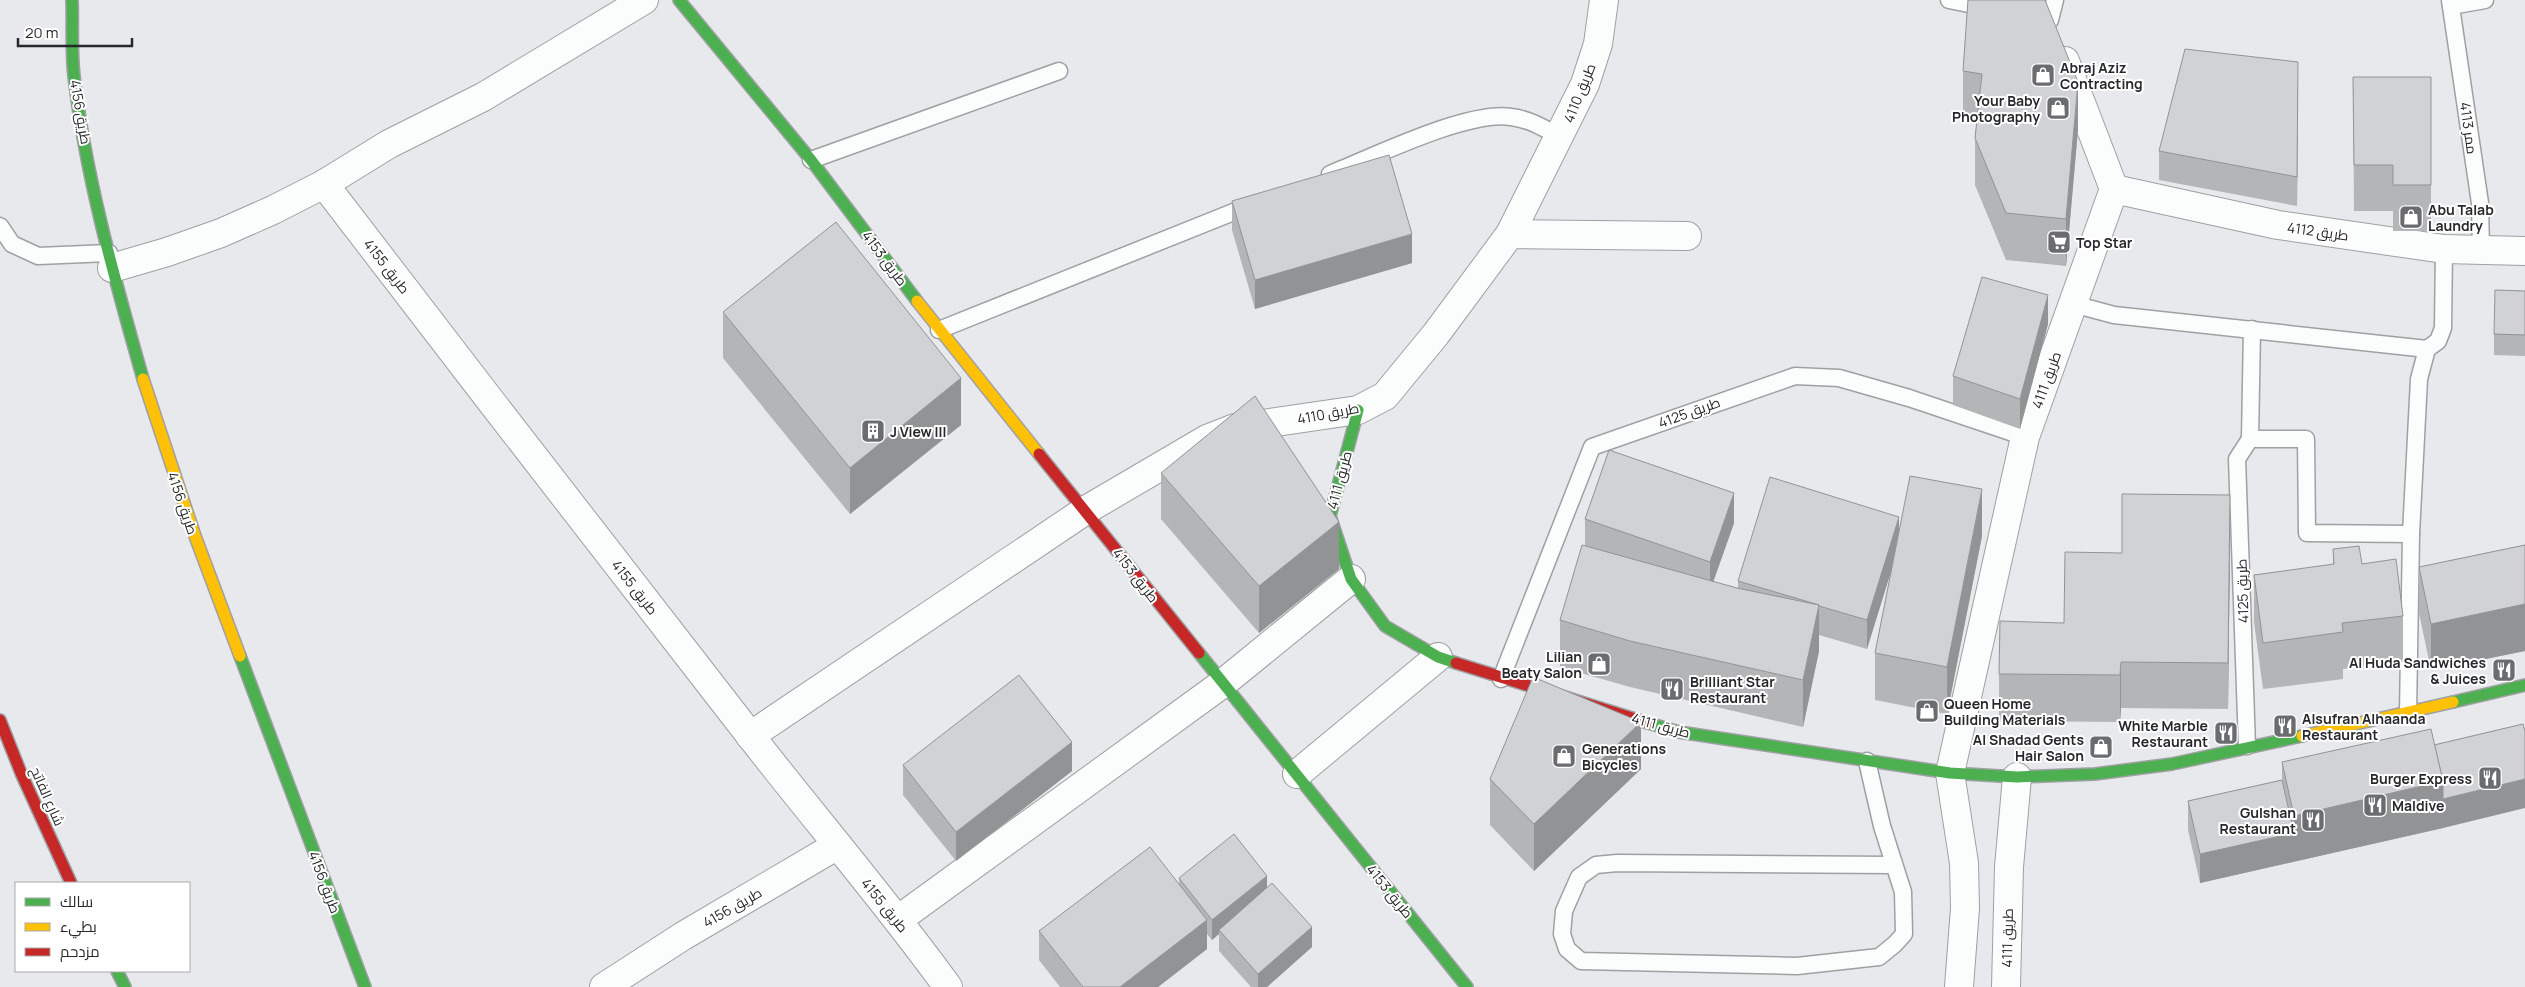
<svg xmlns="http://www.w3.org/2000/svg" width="2525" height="987" font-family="Manrope,Cairo,sans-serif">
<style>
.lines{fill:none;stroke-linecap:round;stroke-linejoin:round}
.lane-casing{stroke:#9fa0a3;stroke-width:19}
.street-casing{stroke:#9fa0a3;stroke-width:30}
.fast-casing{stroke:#9fa0a3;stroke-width:14}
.slow-casing{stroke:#9fa0a3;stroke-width:14}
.jam-casing{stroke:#9fa0a3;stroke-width:14}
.lane{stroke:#fbfcfc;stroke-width:16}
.street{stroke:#fbfcfc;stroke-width:28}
.fast{stroke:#4caf50;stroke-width:11}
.slow{stroke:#ffc107;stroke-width:11}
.jam{stroke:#c62828;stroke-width:11}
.wall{fill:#b4b5b7}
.shaded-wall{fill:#929395}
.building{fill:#d1d2d5;stroke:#929395}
.labels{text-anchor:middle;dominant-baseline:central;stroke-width:4;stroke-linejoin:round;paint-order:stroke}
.poi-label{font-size:14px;font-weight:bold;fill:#27282b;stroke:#fff;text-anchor:start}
.street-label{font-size:14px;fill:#27282b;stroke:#fff}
</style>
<rect width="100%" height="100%" fill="#e7e9ed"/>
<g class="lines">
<!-- lane casing -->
<g class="lane-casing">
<g id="lane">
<polyline points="1949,0 1988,8"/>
<polyline points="2450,0 2480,203 2481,251"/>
<polyline points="2451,6 2485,0"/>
<polyline points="2034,17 2050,20 2055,0"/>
<polyline points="811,160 1059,71"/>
<path d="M1330,174C1373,157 1468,110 1511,117C1529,119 1544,128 1560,137"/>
<polyline points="0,226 12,244 38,256 109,253"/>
<polyline points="2073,304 2114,315 2427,349"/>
<polyline points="939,330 1251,205"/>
<polyline points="2250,439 2252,329"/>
<polyline points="1501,679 1592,447 1795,376 1839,378 1909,398 2025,437"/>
<polyline points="2408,713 2411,534 2419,379 2427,349 2438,341 2443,328 2444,249"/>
<polyline points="2247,746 2237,459 2250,439 2306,439 2307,533 2411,534"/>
<polyline points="1867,761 1882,826 1903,892 1904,934 1895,944 1879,957 1797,966 1581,961 1567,949 1562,934 1564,911 1579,877 1596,865 1617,863 1893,865"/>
</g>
</g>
<!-- street casing -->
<g class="street-casing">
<g id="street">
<path d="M324,184C465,368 606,551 749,734C815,819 885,900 948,987"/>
<polyline points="2114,189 2278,225 2444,249 2525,251"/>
<polyline points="1510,234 1687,236"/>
<polyline points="112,268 167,252 221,233 273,210 324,184 389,144 483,97 644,0"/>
<polyline points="750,736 1086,510 1207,439 1235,428 1358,410 1385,396 1436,334 1510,234 1585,84 1598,44 1604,0"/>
<polyline points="1297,774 1438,657"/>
<polyline points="899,919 1222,684 1351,579"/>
<polyline points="604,987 683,936 836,846"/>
<polyline points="1959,987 1965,908 1964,863 1950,773 2025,437 2114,189 2065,61"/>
<polyline points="2006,987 2009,867 2017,777"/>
</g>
</g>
<!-- fast casing -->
<g class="fast-casing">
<g id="fast">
<path d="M72,0C73,25 71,51 74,76C86,179 115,280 143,379"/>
<polyline points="679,0 811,160 917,301"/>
<polyline points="1358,410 1330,516 1351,579 1385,626 1438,657 1456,663"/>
<polyline points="1199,653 1467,987"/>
<polyline points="240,656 365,987"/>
<polyline points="2453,702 2525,685"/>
<polyline points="1648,723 1679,732 1950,773 2017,777 2095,774 2172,764 2302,736"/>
<polyline points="117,971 125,987"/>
</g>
</g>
<!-- slow casing -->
<g class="slow-casing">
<g id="slow">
<polyline points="917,301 1039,454"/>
<polyline points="143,379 195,536 240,656"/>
<polyline points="2302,736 2453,702"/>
</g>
</g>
<!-- jam casing -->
<g class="jam-casing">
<g id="jam">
<polyline points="1039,454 1199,653"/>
<polyline points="1456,663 1648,723"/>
<polyline points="0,720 21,773 71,883"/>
</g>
</g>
<!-- lane -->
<use href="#lane" class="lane"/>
<!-- street -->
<use href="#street" class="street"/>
<!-- fast -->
<use href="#fast" class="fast"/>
<!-- slow -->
<use href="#slow" class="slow"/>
<!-- jam -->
<use href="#jam" class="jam"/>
</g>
<!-- wall -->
<g class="wall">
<polygon points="1968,0 2078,129 2066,266 2006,260 1975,185 1975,138 1977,119 1963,117 1963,71"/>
<polygon points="2353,77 2431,77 2431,231 2393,231 2393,211 2354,211"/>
<polygon points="2298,91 2297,206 2159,180 2159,151"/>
<polygon points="1232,201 1412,263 1255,309 1232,230"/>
<polygon points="2525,291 2525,356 2494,355 2494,334"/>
<polygon points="723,312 961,425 850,514 723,358"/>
<polygon points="2048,324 2020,429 1953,405 1953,376"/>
<polygon points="1161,473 1339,569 1259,633 1161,519"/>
<polygon points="1585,519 1734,523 1713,582 1738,588 1738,581 1899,534 1982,536 1947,714 1875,700 1875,653 1892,566 1867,649 1819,635 1819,651 1803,727 1630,687 1560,667 1560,620 1585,546"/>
<polygon points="2230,541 2228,709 2121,708 2120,722 1999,721 1999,674 2064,623 2122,553"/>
<polygon points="2525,545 2525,651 2431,670 2419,613 2419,567"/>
<polygon points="2333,549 2362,564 2403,616 2403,662 2343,669 2343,679 2263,689 2254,622 2254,575 2333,565"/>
<polygon points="2523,724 2443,828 2200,883 2188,830 2188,801 2282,780 2282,762 2434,745"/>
<polygon points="903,765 1072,771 956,861 903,795"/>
<polygon points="1641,769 1534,871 1490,825 1490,779"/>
<polygon points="1179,878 1267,888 1312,947 1267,987 1251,987 1219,951 1219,934 1212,940 1207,934 1207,949 1158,987 1060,987 1039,960 1039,931 1179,884"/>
</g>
<!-- shaded-wall -->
<g class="shaded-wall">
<polygon points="2298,62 2298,91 2297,206 2297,177"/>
<polygon points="2078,82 2078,129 2066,266 2066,219"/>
<polygon points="1412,234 1412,263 1255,309 1255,280"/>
<polygon points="2048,295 2048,324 2020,429 2020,399"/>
<polygon points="961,378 961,425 850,514 850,468"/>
<polygon points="1982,489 1982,536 1947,714 1947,667"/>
<polygon points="1734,493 1734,523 1710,591 1710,562"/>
<polygon points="2230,495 2230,541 2228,709 2228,663"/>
<polygon points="1899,517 1899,546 1867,649 1867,620"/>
<polygon points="1339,522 1339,569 1259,633 1259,586"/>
<polygon points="2525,604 2525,651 2431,670 2431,624"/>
<polygon points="1819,605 1819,651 1803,727 1803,680"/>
<polygon points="2121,662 2121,708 2120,722 2120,675"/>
<polygon points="1641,722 1641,769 1534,871 1534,824"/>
<polygon points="1072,742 1072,771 956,861 956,832"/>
<polygon points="2525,779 2525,808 2443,828 2443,799"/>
<polygon points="2443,781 2443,828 2200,883 2200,854 2294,833 2294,816"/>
<polygon points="1267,876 1267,896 1219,930 1219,934 1212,940 1212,920"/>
<polygon points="1207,920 1207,949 1158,987 1120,987"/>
<polygon points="1312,927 1312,947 1267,987 1258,987 1258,974"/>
</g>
<!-- building -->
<g class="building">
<polygon points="1968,0 2045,0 2078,82 2066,219 2006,213 1975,138 1982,74 1963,71"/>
<polygon points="2185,49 2298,62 2297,177 2159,151"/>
<polygon points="2353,77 2431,77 2431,185 2393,185 2393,165 2354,165"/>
<polygon points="1389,155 1412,234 1255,280 1232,201"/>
<polygon points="836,222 961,378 850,468 723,312"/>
<polygon points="1982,277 2048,295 2020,399 1953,376"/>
<polygon points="2495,290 2525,291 2525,335 2494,334"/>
<polygon points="1255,396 1339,522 1259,586 1161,473"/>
<polygon points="1609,450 1734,493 1710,562 1585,519"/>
<polygon points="1910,476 1982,489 1947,667 1875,653"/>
<polygon points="1770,477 1899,517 1867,620 1819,606 1819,605 1809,602 1738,581"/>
<polygon points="2122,494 2230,495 2228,663 2121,662 2120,675 1999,674 2000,621 2064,623 2065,552 2122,553"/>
<polygon points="1582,545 1737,588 1819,605 1803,680 1630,641 1560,620"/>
<polygon points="2525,545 2525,604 2431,624 2419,567"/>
<polygon points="2359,546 2362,564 2396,559 2403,616 2342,623 2343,632 2263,643 2254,575 2334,564 2333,549"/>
<polygon points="1019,675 1072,742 956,832 903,765"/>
<polygon points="1533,677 1641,722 1534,824 1490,779"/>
<polygon points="2523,724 2525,731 2525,779 2443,799 2443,781 2434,745"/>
<polygon points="2431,729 2443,781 2294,816 2282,762"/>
<polygon points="2282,780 2294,833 2200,854 2188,801"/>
<polygon points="1234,834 1267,876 1212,920 1179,878"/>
<polygon points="1150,847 1207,920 1120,987 1083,987 1039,931"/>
<polygon points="1272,883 1312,927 1258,974 1219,930"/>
</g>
<!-- icons -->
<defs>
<g id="shop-square" transform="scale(1.25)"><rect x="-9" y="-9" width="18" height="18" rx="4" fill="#6a6c6f" stroke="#fff"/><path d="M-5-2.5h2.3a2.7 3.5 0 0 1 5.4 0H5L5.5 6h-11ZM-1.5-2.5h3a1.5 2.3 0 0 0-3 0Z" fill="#fff"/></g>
<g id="supermarket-square" transform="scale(1.25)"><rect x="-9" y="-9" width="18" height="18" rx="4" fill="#6a6c6f" stroke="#fff"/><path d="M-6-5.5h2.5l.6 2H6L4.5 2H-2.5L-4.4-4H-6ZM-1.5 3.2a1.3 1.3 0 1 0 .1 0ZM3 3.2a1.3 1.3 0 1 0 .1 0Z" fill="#fff"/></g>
<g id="building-square" transform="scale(1.25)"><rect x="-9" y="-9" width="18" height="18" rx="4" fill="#6a6c6f" stroke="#fff"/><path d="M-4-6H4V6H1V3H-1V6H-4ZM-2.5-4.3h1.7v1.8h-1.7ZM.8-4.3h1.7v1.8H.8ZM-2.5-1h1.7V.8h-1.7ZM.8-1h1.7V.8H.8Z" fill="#fff"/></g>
<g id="restaurant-square" transform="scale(1.25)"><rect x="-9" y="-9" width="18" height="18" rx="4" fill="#6a6c6f" stroke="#fff"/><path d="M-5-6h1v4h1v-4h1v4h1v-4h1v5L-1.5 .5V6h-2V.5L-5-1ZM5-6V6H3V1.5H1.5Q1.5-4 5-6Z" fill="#fff"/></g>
</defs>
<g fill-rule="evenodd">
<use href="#shop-square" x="2043" y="75"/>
<use href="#shop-square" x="2058" y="108"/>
<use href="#shop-square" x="2411" y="217"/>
<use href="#supermarket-square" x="2059" y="242"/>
<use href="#building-square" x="873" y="431"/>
<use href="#shop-square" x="1599" y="664"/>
<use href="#restaurant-square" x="2504" y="670"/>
<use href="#restaurant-square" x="1672" y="689"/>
<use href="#shop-square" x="1927" y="711"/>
<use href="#restaurant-square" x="2285" y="726"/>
<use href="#restaurant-square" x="2226" y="733"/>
<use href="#shop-square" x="2101" y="747"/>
<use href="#shop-square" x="1564" y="756"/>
<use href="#restaurant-square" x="2490" y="778"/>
<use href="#restaurant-square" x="2375" y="805"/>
<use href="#restaurant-square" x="2313" y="820"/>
</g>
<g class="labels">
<!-- poi labels -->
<g class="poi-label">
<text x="2060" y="67">Abraj Aziz<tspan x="2060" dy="16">Contracting</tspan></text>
<text x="2040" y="100" text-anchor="end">Your Baby<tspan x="2040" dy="16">Photography</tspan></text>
<text x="2428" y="209">Abu Talab<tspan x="2428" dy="16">Laundry</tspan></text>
<text x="2076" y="242">Top Star</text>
<text x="890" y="431">J View III</text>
<text x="1582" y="656" text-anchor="end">Lilian<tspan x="1582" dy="16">Beaty Salon</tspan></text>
<text x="2486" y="662" text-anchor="end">Al Huda Sandwiches<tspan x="2486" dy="16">&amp; Juices</tspan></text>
<text x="1690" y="681">Brilliant Star<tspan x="1690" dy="16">Restaurant</tspan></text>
<text x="1944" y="703">Queen Home<tspan x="1944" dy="16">Building Materials</tspan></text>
<text x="2302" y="718">Alsufran Alhaanda<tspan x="2302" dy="16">Restaurant</tspan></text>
<text x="2208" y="725" text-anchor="end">White Marble<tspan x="2208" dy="16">Restaurant</tspan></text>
<text x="2084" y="739" text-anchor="end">Al Shadad Gents<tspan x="2084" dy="16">Hair Salon</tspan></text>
<text x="1582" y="748">Generations<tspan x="1582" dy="16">Bicycles</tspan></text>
<text x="2472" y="778" text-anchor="end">Burger Express</text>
<text x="2392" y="805">Maldive</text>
<text x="2296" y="812" text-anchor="end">Gulshan<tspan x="2296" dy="16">Restaurant</tspan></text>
</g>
<!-- street labels -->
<g class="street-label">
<text transform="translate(1579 93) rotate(-68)">طريق 4110</text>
<text transform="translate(81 112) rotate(80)">طريق 4156</text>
<text transform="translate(2469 128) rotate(82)">ممر 4113</text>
<text transform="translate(2318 231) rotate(8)">طريق 4112</text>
<text transform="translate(885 258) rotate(53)">طريق 4153</text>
<text transform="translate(387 266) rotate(52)">طريق 4155</text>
<text transform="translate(2046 380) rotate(-70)">طريق 4111</text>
<text transform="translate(1689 412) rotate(-20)">طريق 4125</text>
<text transform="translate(1328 413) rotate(-11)">طريق 4110</text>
<text transform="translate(1339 480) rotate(-75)">طريق 4111</text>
<text transform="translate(183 503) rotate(71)">طريق 4156</text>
<text transform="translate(1136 575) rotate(52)">طريق 4153</text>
<text transform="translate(635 587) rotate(52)">طريق 4155</text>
<text transform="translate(2242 591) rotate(-92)">طريق 4125</text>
<text transform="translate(1661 725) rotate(15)">طريق 4111</text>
<text transform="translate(48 796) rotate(66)">شارع الفاتح</text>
<text transform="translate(325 882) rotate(69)">طريق 4156</text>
<text transform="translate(1390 891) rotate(51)">طريق 4153</text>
<text transform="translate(885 905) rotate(51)">طريق 4155</text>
<text transform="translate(732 907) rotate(-30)">طريق 4156</text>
<text transform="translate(2007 938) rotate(-89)">طريق 4111</text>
</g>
</g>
<!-- legend -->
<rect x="15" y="882" width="175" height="90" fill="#ffffff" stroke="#a9a9aa"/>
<rect x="25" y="898" width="25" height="8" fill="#4caf50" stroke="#a9a9aa"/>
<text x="60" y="907" font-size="15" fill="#27282b">سالك</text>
<rect x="25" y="923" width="25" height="8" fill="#ffc107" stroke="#a9a9aa"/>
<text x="60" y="932" font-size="15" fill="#27282b">بطيء</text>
<rect x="25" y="948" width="25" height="8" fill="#c62828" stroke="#a9a9aa"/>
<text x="60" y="957" font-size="15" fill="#27282b">مزدحم</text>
<!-- scale -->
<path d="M18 38v8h114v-8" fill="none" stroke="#27282b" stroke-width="2.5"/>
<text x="25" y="38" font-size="15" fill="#27282b" stroke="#ffffff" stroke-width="4" paint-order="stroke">20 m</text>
</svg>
